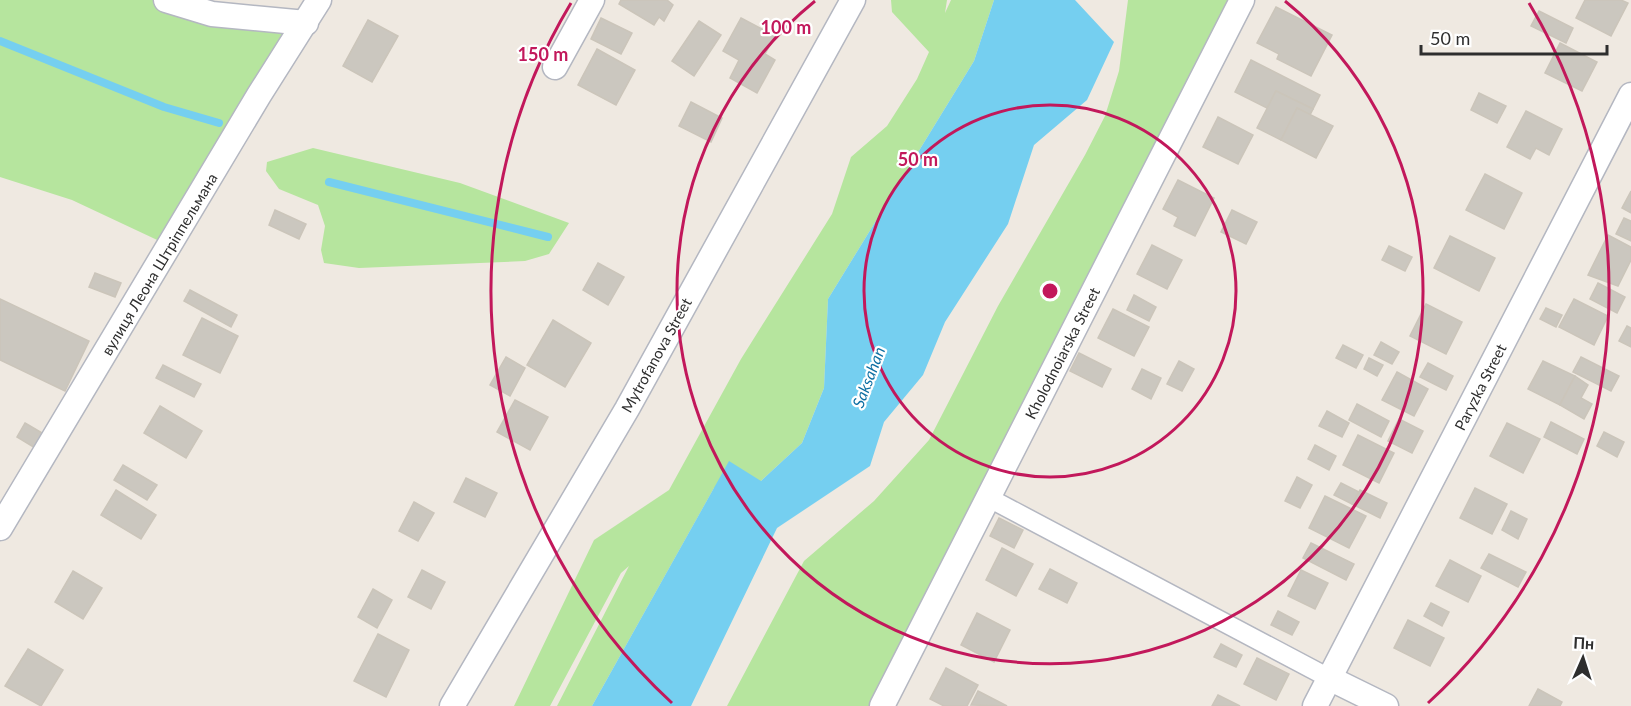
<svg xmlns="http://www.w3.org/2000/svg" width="1631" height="706" font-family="Lato,sans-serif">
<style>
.green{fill:#b6e59e}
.water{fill:#75cff0}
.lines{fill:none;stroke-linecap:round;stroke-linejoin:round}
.stream{stroke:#75cff0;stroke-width:8}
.building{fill:#cbc7bf;stroke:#cbc5ba;stroke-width:1.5}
.pedestrian-casing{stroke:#b4b7c1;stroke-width:21}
.minor-casing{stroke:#b4b7c1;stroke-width:27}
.pedestrian{stroke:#fff;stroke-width:18}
.minor{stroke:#fff;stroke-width:24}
.ring{fill:none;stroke:#c2185b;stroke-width:3}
.labels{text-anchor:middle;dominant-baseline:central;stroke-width:4.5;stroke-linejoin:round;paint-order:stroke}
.street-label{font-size:15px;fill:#2e2e2e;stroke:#fff}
.water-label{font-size:16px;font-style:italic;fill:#0d6fa3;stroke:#fff}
.centre{fill:#c2185b;stroke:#fff;stroke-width:3}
.ring-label{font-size:18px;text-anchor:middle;font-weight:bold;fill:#c2185b;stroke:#fff;stroke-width:4.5;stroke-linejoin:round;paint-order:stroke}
</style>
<rect width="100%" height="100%" fill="#efe9e1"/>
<!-- green -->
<g class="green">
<polygon points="0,0 166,0 306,23 170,246 72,200 0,177"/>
<polygon points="891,0 947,0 945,13 951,0 994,0 974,61 828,299 824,388 802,443 761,481 714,488 592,706 557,706 629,566 621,573 550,706 514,706 594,540 669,490 741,359 832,214 851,157 887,126 917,79 929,52 892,12"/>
<polygon points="1128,0 1242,0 882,706 727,706 804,561 874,501 929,440 998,306 1085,155 1105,116 1119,71"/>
<polygon points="313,148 460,183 569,223 549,254 525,261 359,268 324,263 321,250 325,226 318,205 279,189 266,171 267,162"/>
</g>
<!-- water -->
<polygon class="water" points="994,0 1075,0 1114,42 1087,100 1034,145 1008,224 945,322 923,375 884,422 870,466 777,528 691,706 592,706 729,461 761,481 802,443 824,388 828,299 974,61"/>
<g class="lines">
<!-- stream -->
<g class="stream">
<polyline points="0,41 164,107 219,123"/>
<polyline points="329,182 548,237"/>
</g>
</g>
<!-- building -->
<g class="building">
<polygon points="621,0 667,0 673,5 664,21 659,17 654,25 619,4"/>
<polygon points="1585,0 1621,0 1628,3 1611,36 1576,18"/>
<polygon points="1276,7 1332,35 1311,76 1277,59 1279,54 1257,43"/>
<polygon points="1539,11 1573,28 1566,43 1531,26"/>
<polygon points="601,18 632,33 621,54 591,39"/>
<polygon points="741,18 775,36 765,54 775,60 757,93 730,78 739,60 723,51"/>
<polygon points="368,20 398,36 372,82 343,66"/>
<polygon points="699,21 721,35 694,76 672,61"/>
<polygon points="1560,43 1597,62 1582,91 1545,73"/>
<polygon points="597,49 635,70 616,105 578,85"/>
<polygon points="1251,60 1320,95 1313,109 1276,91 1267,108 1235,92"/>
<polygon points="1276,91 1313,109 1310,115 1297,108 1281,140 1257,128"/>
<polygon points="1479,93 1506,106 1497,123 1471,110"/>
<polygon points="691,102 722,118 711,142 679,126"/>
<polygon points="1297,108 1333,126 1316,158 1281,140"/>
<polygon points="1526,111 1562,129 1549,155 1536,148 1530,159 1507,147"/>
<polygon points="1218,117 1253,135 1238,164 1203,147"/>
<polygon points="1485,174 1522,193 1504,229 1466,210"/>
<polygon points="1178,180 1214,198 1195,236 1174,226 1178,217 1163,209"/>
<polygon points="1631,191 1631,213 1622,208"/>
<polygon points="275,210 306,224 299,239 269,225"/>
<polygon points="1232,210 1257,222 1246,244 1221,232"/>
<polygon points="1624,218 1631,221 1631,241 1616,234"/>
<polygon points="1608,235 1631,247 1631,260 1618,286 1588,275"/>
<polygon points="1450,236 1495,258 1479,291 1434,268"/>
<polygon points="1152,245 1182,260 1167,289 1137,274"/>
<polygon points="1389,246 1412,257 1405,271 1382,260"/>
<polygon points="598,263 624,277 608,305 583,290"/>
<polygon points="95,273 121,283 115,297 89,287"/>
<polygon points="1598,283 1625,297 1617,313 1590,299"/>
<polygon points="190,290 237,315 231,327 184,301"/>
<polygon points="1134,295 1156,307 1149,321 1127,310"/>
<polygon points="0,299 89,341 65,391 0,360"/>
<polygon points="1574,299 1608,316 1594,345 1559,327"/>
<polygon points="1426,304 1462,322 1446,354 1410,336"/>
<polygon points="1546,308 1562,315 1556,327 1540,319"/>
<polygon points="1113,309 1149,327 1134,356 1098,338"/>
<polygon points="202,318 238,336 220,373 183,355"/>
<polygon points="553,320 591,343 565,387 527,365"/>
<polygon points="1627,326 1631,328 1631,347 1619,341"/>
<polygon points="1381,342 1399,352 1392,364 1374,355"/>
<polygon points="1343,345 1363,355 1356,368 1336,358"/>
<polygon points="1079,353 1111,369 1102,387 1070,371"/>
<polygon points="506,357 525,368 510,396 490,385"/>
<polygon points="1581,357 1619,376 1611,391 1573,372"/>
<polygon points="1369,358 1383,365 1377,376 1364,369"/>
<polygon points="1179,361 1194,369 1182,391 1167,384"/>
<polygon points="1543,361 1575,376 1560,405 1528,389"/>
<polygon points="1428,363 1453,376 1446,390 1420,377"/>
<polygon points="163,365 201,384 194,397 156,378"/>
<polygon points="1142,369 1161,378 1151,399 1132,389"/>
<polygon points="1397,372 1428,389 1414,416 1382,400"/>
<polygon points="1575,376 1588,385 1581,398 1592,404 1584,419 1560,405"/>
<polygon points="515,400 548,417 530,450 497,432"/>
<polygon points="1357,404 1389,421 1381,437 1349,420"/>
<polygon points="160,406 202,431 186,458 144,433"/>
<polygon points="1327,411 1349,423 1342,437 1319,426"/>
<polygon points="1399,419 1423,431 1412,453 1388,441"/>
<polygon points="1551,422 1584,439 1577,454 1544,437"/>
<polygon points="25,423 49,437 40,451 17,437"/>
<polygon points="1507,423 1540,439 1523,473 1490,456"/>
<polygon points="1604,432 1624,442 1617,457 1597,446"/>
<polygon points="1358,435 1394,453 1379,483 1343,465"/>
<polygon points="1315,445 1336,456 1329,470 1308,459"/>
<polygon points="123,465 157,485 147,500 114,480"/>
<polygon points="1297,477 1312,485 1300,508 1285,501"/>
<polygon points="466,478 497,493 485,517 454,502"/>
<polygon points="1341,483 1359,492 1352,504 1334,495"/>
<polygon points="1475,488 1507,504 1492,534 1460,518"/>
<polygon points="116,490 156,515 141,539 101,515"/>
<polygon points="1360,490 1387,503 1380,518 1352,504"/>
<polygon points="1325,496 1366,516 1349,548 1309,528"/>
<polygon points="414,502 434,513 418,541 399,531"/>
<polygon points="1511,511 1527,519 1518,539 1502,530"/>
<polygon points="999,518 1023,530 1014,548 990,536"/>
<polygon points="1311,543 1354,564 1346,580 1303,558"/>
<polygon points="1002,548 1033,564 1016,596 986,580"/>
<polygon points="1489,554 1526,572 1518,587 1481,568"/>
<polygon points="1450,560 1481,576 1468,602 1436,586"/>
<polygon points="1050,569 1077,583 1067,603 1039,589"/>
<polygon points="422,570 445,582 431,609 408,597"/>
<polygon points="1301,570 1328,583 1315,609 1288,596"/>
<polygon points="73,571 102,588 83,619 55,602"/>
<polygon points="373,589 392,600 377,628 358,617"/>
<polygon points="1431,603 1449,612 1442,626 1424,616"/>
<polygon points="1278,611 1299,622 1292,635 1271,625"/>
<polygon points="977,613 1010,630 994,662 961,645"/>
<polygon points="1408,620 1444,638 1430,666 1394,648"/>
<polygon points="378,634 409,650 386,697 354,681"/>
<polygon points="1221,644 1242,655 1236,667 1214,657"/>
<polygon points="28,649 63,670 41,706 5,686"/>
<polygon points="1257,658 1289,674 1276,700 1244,684"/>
<polygon points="946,668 978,685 967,706 944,706 930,699"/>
<polygon points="1538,689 1562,702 1560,706 1529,706"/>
<polygon points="978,691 1007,706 971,705"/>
<polygon points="1218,695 1240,706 1212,706"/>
</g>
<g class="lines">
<!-- pedestrian casing -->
<g class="pedestrian-casing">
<polyline id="pedestrian" points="989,498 1329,678"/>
</g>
<!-- minor casing -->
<g class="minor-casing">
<g id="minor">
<polyline points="166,0 212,14 306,23"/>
<polyline points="555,67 592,0"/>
<polyline points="0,528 259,95 319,0"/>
<polyline points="1329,678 1386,706"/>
<polyline points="452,706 627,409 853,0"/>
<polyline points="882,706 1242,0"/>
<polyline points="1315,706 1631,95"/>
</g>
</g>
<!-- pedestrian -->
<use href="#pedestrian" class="pedestrian"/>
<!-- minor -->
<use href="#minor" class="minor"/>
</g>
<!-- distance rings -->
<g class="ring">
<circle cx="1050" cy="291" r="186"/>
<path d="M1285 1A373 373 0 1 1 815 1"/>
<path d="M672 703A559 559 0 0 1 571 3M1529 3A559 559 0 0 1 1428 703"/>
</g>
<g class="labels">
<!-- street labels -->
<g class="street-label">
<text transform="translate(159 264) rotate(-59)">вулиця Леона Штріппельмана</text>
<text transform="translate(1062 353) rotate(-63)">Kholodnoiarska Street</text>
<text transform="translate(656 355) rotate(-61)">Mytrofanova Street</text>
<text transform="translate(1480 387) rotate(-63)">Paryzka Street</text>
</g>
<!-- water labels -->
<g class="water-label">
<text transform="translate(868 377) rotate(-69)">Saksahan</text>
</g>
</g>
<circle cx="1050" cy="291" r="9" class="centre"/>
<g class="ring-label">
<text x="786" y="34">100 m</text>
<text x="543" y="61">150 m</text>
<text x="918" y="166">50 m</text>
</g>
<!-- north arrow -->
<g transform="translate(1583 658) rotate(3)" stroke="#ffffff" stroke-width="4.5" paint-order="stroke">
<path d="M0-4.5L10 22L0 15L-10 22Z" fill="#2e2e2e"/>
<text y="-9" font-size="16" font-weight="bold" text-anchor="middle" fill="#2e2e2e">Пн</text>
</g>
<!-- scale -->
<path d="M1421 45v9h186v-9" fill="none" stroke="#2e2e2e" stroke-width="3"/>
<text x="1430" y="45" font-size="18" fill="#2e2e2e" stroke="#ffffff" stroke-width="4.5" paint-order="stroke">50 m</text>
</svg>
